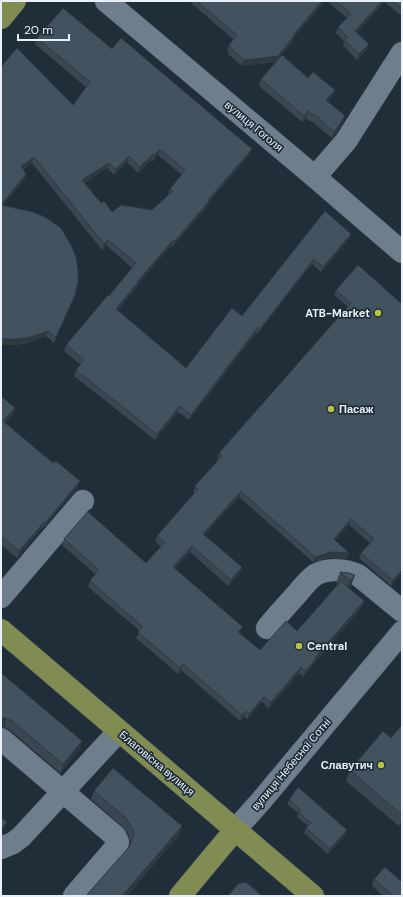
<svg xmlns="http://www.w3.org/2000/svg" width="403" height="897" font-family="'DM Sans',sans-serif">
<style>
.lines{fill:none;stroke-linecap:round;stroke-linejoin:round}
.minor-casing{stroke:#3f4b55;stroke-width:23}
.major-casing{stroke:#3f4b55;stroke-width:23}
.minor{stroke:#6e7e8c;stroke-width:22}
.major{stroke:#818c52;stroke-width:22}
.wall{fill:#3a4752;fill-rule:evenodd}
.shaded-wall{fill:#2f3942}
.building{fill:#43525f;stroke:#2f3942;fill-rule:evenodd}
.poi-dot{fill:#b8c147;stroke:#202e3a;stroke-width:1.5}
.labels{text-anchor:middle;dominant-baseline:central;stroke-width:3.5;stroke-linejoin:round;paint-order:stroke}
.street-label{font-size:11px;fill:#e8f1f9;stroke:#202e3a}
.poi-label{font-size:11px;font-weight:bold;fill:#e8f1f9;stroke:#202e3a;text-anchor:end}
</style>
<rect width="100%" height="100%" fill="#202e3a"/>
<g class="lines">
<!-- minor casing -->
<g class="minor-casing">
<g id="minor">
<polyline points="106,1 315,177 402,252"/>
<polyline points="315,177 346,141 402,53"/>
<polyline points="1,597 83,501"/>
<path d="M267,628C276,617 286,606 296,595C302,588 308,580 315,575C328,568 345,569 358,575L402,611"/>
<polyline points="1,739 115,836 118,842 116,847 74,896"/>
<polyline points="235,830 261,801 402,632"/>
<polyline points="1,848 13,843 21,837 119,731"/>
</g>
</g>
<!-- major casing -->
<g class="major-casing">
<g id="major">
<polyline points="1,18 15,1"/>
<polyline points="1,630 313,896"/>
<polyline points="180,896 235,830"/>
</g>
</g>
<!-- minor -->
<use href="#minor" class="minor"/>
<!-- major -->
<use href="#major" class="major"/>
</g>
<!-- wall -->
<g class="wall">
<polygon points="191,1 325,1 294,37 292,42 276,62 242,66 228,54 229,52 227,50 229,45 233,39 190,2"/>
<polygon points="327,1 402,1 402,13 401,15 384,2 357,32 367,50 357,60 343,45 344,41 336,33 338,27 347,18"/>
<path d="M37,38L112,49L252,149L249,155L209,202L207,207L172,247L171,246L137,285L136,288L118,310L186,368L242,316L325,211L351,234L349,239L321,272L312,264L257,334L256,333L189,420L178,412L155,440L74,376L76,370L81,365L64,351L66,345L109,296L132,268L106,245L102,250L32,163L23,169L26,174L24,180L3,205L75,295L54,343L46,336L28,343L15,345H1V67L73,105L86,87L35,44ZM158,155L182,175L170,189L168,194V195L152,210L112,212L101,203L85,183L107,168L114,175L127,162L138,173L151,160L152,162Z"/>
<polygon points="308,78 335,90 332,97 328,101 343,123 332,138 311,121 311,122 306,118 302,122 259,86 261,79"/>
<polygon points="358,265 402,573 391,586 359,558 361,553 370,543 349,525 335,541 347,559 329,558 313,562 239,497 204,535 242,567 240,573 228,586 190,552 175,568 241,633 240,633 260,650 297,631 338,584 336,583 340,572 349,573 351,586 349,588 364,601 362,607 315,662 313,665 303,677 299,673 269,708 262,702 247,719 244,716 240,721 181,670 178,674 136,638 140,631 88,587 90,581 95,574 62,545 64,539 88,513 146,563 161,547 155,541 157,536 195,493 193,492 195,486 218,460 217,459 219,453 348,307 334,295 336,290"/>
<polygon points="1,396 15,408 12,415 5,423 53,463 80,481 77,488 43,528 42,528 17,558 1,545"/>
<polygon points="1,673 82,741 79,750 60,773 9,729 4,727 1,727"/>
<polygon points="402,725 402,823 399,826 346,781 350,770 391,738"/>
<polygon points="94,791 182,826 179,835 127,896 86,896 129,847 130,842 129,836 123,827 91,799"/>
<polygon points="289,800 347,830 345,835 328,854 304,833 306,828 308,826 297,817 298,813 287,804"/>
<polygon points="374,879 402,896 383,896 372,886"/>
</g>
<!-- shaded-wall -->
<g class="shaded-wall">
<polygon points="322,1 325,1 294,37 292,42 276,62 242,66 244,60 293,35"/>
<polygon points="382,1 384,1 353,36 355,31"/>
<polygon points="369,44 367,50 357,60 359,54"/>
<polygon points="335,90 332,97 324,106 326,100"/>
<polygon points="308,111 306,118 302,122 304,116"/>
<polygon points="345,116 343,123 332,138 334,132"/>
<polygon points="160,149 158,155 152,162 154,156"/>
<polygon points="252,149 249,155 209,202 207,207 172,247 175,241 208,200"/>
<polygon points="153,154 151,160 138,173 140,167"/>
<polygon points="129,156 127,162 114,175 116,169"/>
<polygon points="34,157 32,163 19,172 21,166"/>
<polygon points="109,163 107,168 80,186 82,180"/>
<polygon points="26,174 24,180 1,208 1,205"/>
<polygon points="351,234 349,239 321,272 323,267"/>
<polygon points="108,240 106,245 102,250 104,244"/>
<polygon points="173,240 171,246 137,285 136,288 114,315 116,309 137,282"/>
<polygon points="314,259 312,264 257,334 260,329"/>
<polygon points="75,295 73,301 54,343 56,337"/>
<polygon points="258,327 256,333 189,420 191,415"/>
<polygon points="48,331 46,336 28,343 15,345 2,345 4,339"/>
<polygon points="180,406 178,412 155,440 157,434"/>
<polygon points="15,408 12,415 1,428 3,421"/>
<polygon points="80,481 77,488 43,528 46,522"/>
<polygon points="241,491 239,497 201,539 203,534"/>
<polygon points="351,519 349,525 332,545 334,539"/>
<polygon points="45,521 42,528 17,558 19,551"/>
<polygon points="192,546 190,552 171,573 173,567"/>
<polygon points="331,552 349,553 347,559 329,558 313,562 315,557"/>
<polygon points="242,567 240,573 228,586 231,580"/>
<polygon points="402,570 402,573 391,586 393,580"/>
<polygon points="355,575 351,586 346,592 350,581"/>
<polygon points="364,601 362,607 315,662 313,665 303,677 305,671 315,658"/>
<polygon points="183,664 181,670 178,674 180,668"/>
<polygon points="301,667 299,673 269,708 271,702"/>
<polygon points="264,697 262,702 247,719 249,714"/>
<polygon points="246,711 244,716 240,721 242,715"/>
<polygon points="2,718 7,718 4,727 1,727 1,722"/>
<polygon points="82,741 79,750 60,773 63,764"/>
<polygon points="402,818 402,823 399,826"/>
<polygon points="7,822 5,827 1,832 1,829"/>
<polygon points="182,826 179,835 127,896 122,896"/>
<polygon points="347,830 345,835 328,854 330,849"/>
</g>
<!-- building -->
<g class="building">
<polygon points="197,1 322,1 293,35 294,36 278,56 244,60 231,48 231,47 229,45 237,35"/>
<polygon points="336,1 382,1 355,31 369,44 359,54 345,40 348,37 338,27 351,14"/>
<polygon points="392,1 402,1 402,8"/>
<path d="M63,8L112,49L121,38L252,149L208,200L209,201L175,241L173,240L137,282H138L116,309L186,368L232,308L242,316L325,211L351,234L323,267L314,259L260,329L258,327L191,415L180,406L157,434L76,370L84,360L66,345L108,295L109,296L136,263L108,240L104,244L34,157L21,166L26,174L1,205L33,212L45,217L61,228L71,245L76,257L78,270V282L75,295L56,337L48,331L30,337L17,339H4L1,338V67L17,48L73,105L90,82L37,38ZM160,149L185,170L170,189L173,191L152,210L121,205L112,212L104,201L101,203L82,180L109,163L116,169L129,156L140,167L153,154L154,156Z"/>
<polygon points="282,55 308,78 313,72 335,90 326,100 345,116 334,132 314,114 313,115 308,111 304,116 261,79"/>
<polygon points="358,265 402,304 402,570 393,580 361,553 374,539 351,519 334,539 349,553 331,552 315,557 241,491 203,534 242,567 231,580 192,546 173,567 243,627 238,632 260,650 286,621 297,631 341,581 364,601 315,658 316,659 305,671 301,667 271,702 264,697 249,714 246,711 242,715 183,664 180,668 138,632 143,627 90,581 96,573 96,572 98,569 64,539 90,509 88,512 146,563 165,542 157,536 198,489 195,486 222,456 219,453 351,303 336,290"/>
<polygon points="1,396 15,408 3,421 53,463 56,461 80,481 46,522 45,521 19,551 1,536"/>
<polygon points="340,572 349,573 355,575 350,581"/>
<polygon points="1,673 82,741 63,764 12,721 7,718 2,718 1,717"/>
<polygon points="402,725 402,815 350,770 383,731 391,738"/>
<polygon points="113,768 182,826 122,896 86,896 129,847 133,838 134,833 132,828 126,818 94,791"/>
<polygon points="298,787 347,830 330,849 306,828 311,823 298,812 301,810 289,800"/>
<polygon points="1,817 7,822 1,829"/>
<polygon points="385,867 402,882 402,894 401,896 394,896 374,879"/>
<polygon points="246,882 262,896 228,896 238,884"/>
</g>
<!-- markers -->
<g class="poi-dot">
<circle cx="378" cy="313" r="4"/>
<circle cx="331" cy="409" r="4"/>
<circle cx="299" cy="646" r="4"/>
<circle cx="381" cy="765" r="4"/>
</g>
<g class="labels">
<!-- street labels -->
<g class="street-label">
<text transform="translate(254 126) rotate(40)">вулиця Гоголя</text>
<text transform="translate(157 763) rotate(40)">Благовісна вулиця</text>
<text transform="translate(291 764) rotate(-50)">вулиця Небесної Сотні</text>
</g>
<!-- poi labels -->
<g class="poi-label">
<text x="370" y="313">ATB-Market</text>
<text x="339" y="409" text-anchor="start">Пасаж</text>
<text x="307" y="646" text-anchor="start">Central</text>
<text x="373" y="765">Славутич</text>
</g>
</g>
<!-- border -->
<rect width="403" height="897" fill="none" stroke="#e8f1f9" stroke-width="4"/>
<!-- scale -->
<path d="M18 34v6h51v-6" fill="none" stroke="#e8f1f9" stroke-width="2"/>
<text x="24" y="34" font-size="12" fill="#e8f1f9" stroke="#202e3a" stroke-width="3" paint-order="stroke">20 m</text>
</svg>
